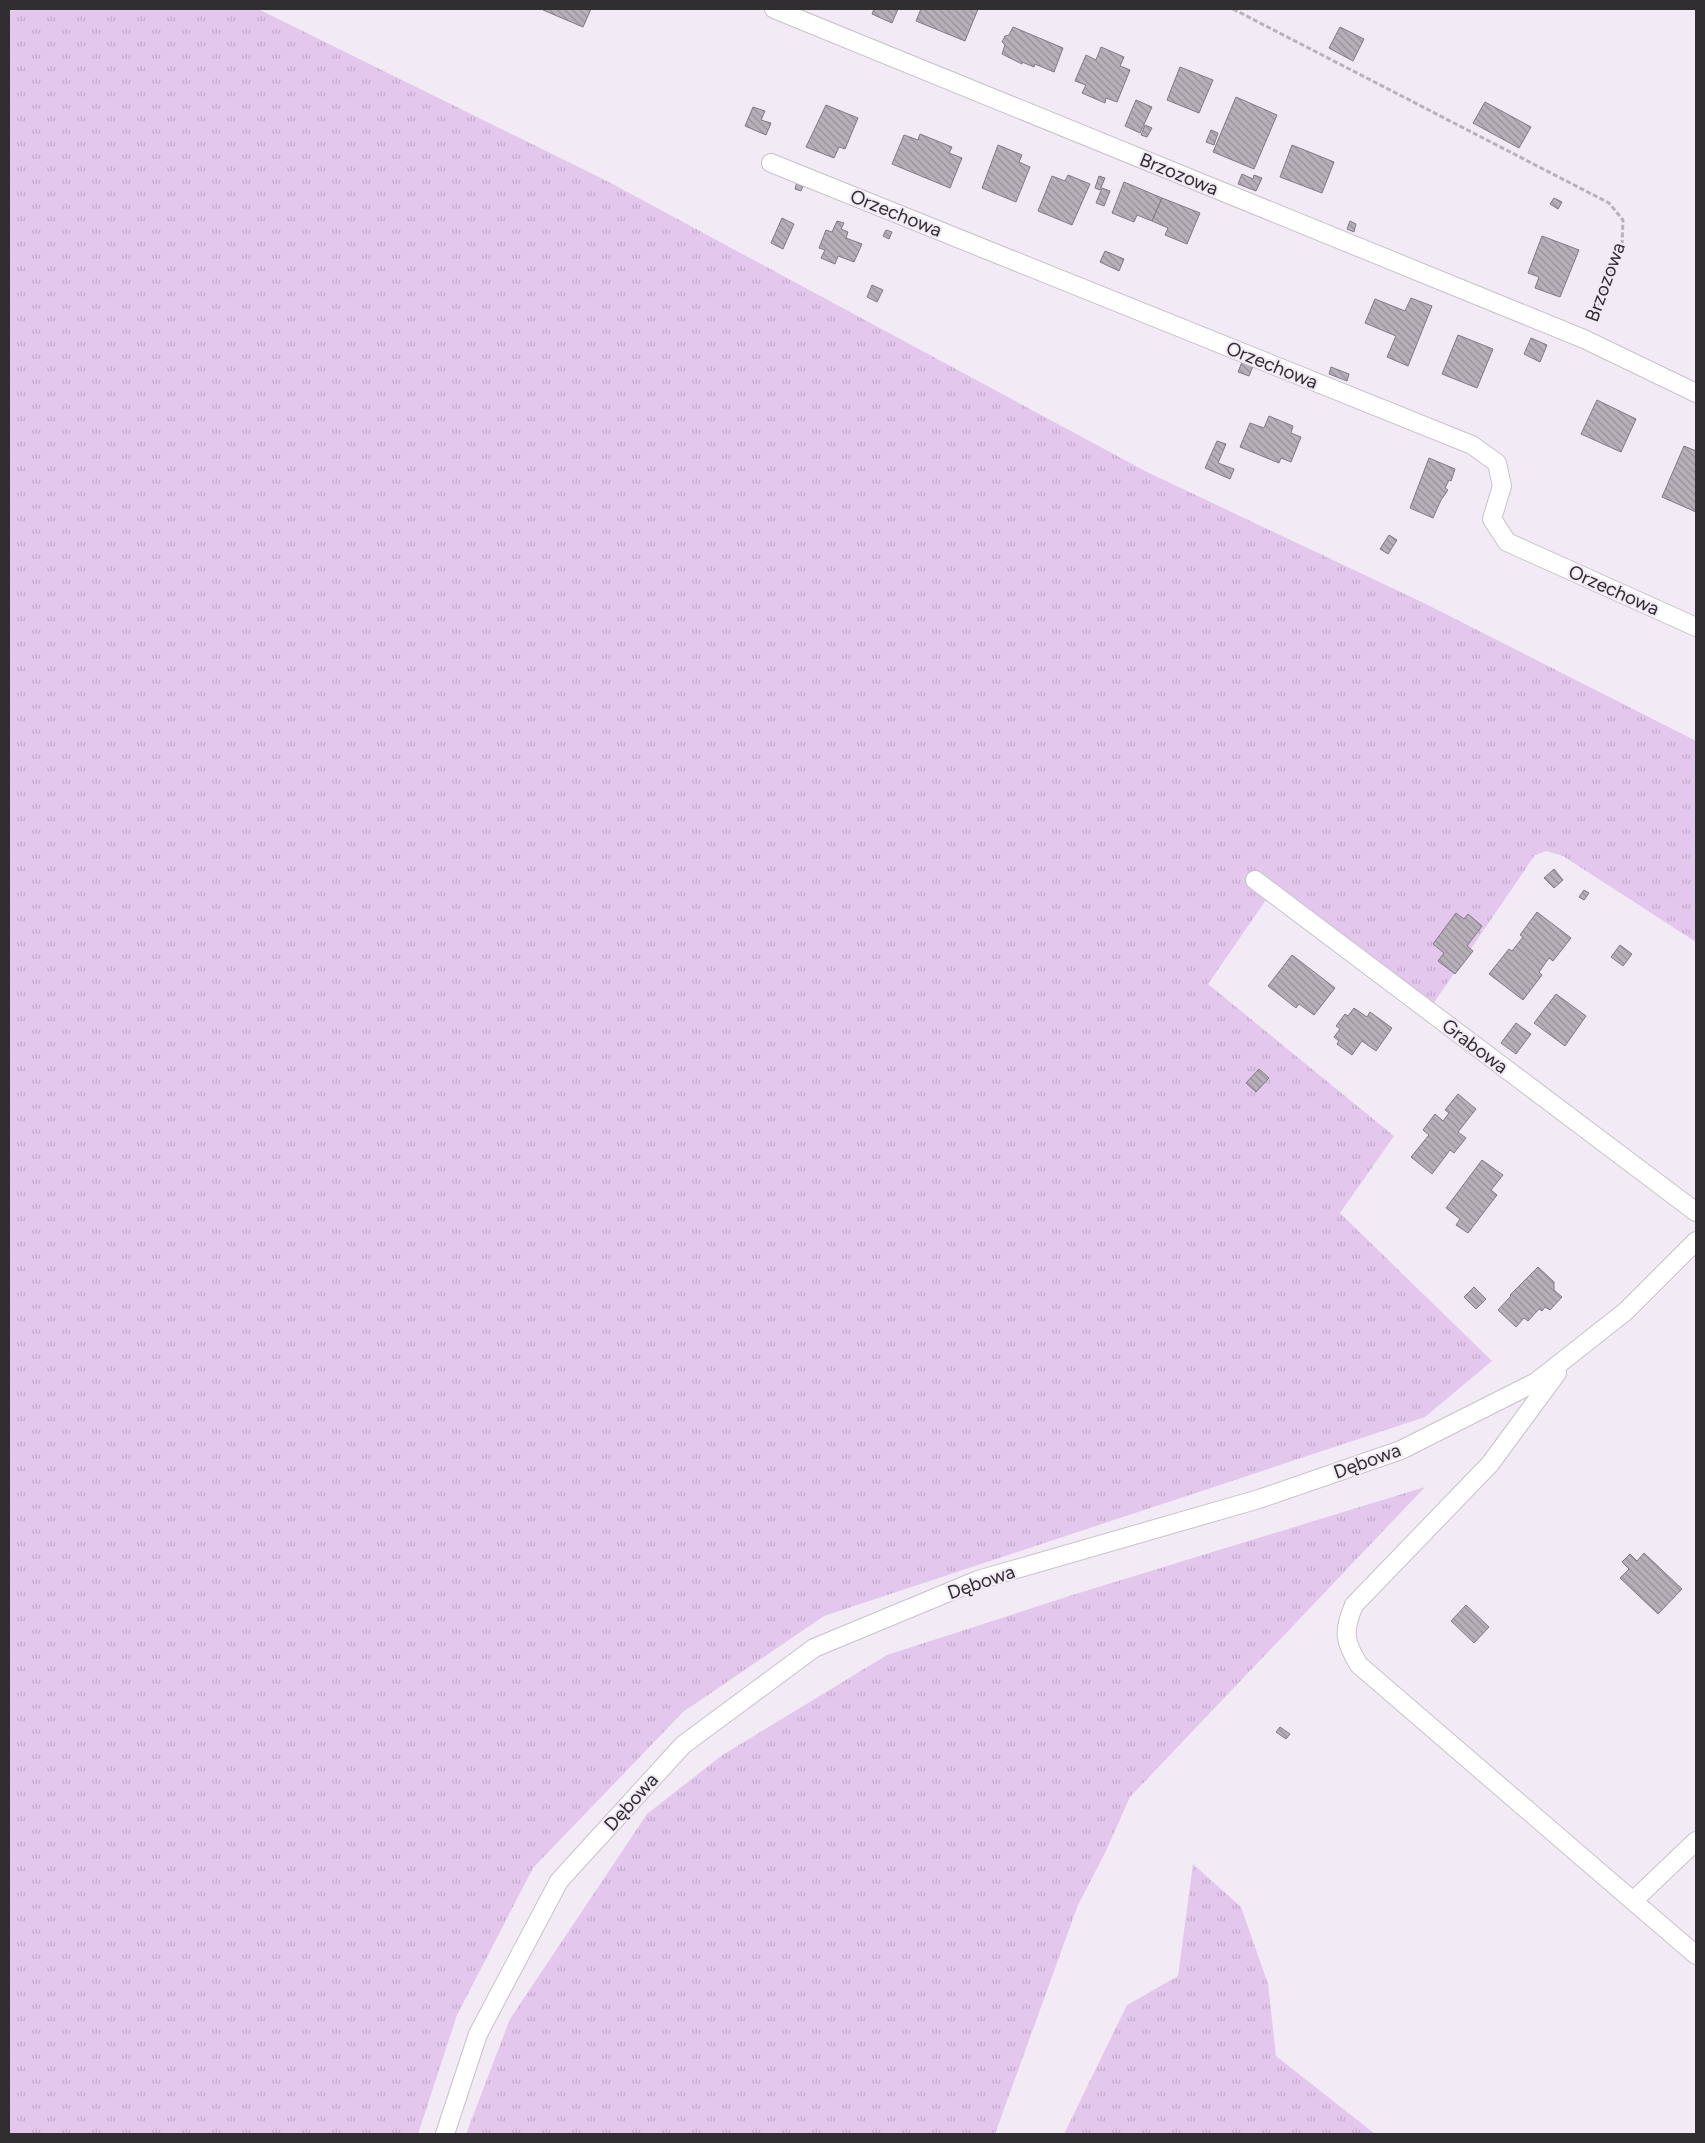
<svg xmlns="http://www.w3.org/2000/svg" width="1705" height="2143" font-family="Figtree,sans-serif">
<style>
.grass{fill:url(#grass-tufts)}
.building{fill:url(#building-back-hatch);stroke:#807a83}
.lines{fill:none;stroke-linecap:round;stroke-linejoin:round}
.street-casing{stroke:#c8c1cb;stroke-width:20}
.path{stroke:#b8b2ba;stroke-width:3;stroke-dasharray:5 2.5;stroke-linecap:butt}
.street{stroke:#fff;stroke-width:18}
.labels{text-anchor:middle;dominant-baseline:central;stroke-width:4.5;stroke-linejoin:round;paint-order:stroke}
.street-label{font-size:19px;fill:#312e32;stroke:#f2ebf5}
</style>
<defs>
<pattern id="grass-tufts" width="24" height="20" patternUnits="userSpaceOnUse" patternTransform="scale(1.25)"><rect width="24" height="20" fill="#e3c7ed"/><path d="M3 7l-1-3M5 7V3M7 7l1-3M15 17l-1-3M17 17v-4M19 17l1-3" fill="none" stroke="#c3abcc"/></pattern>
<pattern id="building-back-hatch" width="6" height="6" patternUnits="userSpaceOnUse" patternTransform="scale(1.25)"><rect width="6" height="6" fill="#b7b0b9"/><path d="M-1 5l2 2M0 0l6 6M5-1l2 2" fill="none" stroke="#959097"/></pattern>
</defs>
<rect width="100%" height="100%" fill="#f2ebf5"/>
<!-- grass -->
<g class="grass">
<polygon points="9,9 258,9 607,181 1147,472 1426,604 1696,741 1696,942 1563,856 1546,851 1535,855 1431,1007 1277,884 1208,984 1394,1136 1340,1213 1492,1361 1425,1417 824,1616 683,1712 533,1868 457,2015 418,2134 9,2134"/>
<polygon points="1425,1487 1130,1797 1105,1853 1078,1905 995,2134 466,2134 510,2019 647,1814 721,1756 887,1655 1079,1593"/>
<polygon points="1193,1864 1241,1907 1268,1984 1276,2056 1375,2134 1064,2134 1127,2005 1178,1976"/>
</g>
<!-- building -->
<g class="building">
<polygon points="544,9 591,9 583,27 543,10"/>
<polygon points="874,9 898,9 892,23 872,14"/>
<polygon points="921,9 978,9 965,41 916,21"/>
<polygon points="1013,27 1063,48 1054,72 1035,64 1034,67 1022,62 1022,64 1002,54 1005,45 1002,42 1005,36 1009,35"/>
<polygon points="1340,27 1364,39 1353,61 1329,48"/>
<polygon points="1101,47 1124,57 1120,66 1130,70 1117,102 1106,98 1105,103 1082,93 1086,85 1075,81 1086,55 1096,60"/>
<polygon points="1180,67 1213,80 1199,113 1167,100"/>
<polygon points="1236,97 1277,115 1254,169 1213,152"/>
<polygon points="1136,100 1152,107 1140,133 1125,126"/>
<polygon points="1485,102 1531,127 1519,148 1473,123"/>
<polygon points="826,105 858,118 845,149 839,147 834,158 806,147"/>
<polygon points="753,107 765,111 761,120 771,123 766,135 745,126"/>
<polygon points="1145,125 1152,128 1147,137 1141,135"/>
<polygon points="1211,130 1218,133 1214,145 1206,142"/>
<polygon points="920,134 952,147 949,153 962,158 950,188 892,164 904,135 918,140"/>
<polygon points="998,145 1022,155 1019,162 1030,167 1016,202 982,188"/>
<polygon points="1292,145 1334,162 1322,193 1280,177"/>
<polygon points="1242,174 1253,179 1254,175 1262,178 1256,191 1238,184"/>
<polygon points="1068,175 1090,184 1072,225 1038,211 1052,176 1065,181"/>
<polygon points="1099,176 1105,178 1100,190 1095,188"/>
<polygon points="797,182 804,184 801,191 795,189"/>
<polygon points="1124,182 1162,198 1152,221 1137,215 1134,222 1112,213"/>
<polygon points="1102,188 1110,191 1104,206 1096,203"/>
<polygon points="1162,198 1200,213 1187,244 1165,235 1168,228 1152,221"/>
<polygon points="1554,198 1562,202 1558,209 1550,204"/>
<polygon points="782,218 794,224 783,249 771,243"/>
<polygon points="837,221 844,223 841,229 848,232 846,238 862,244 854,262 838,256 835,264 821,258 825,250 819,248 826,230 832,232"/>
<polygon points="1350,221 1356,224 1354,232 1347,229"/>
<polygon points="886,230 892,232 889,239 883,236"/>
<polygon points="1542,236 1579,250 1560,297 1535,288 1539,277 1528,273"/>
<polygon points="1105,251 1124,259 1119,271 1100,262"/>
<polygon points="872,285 883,290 877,302 867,297"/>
<polygon points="1411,298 1432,306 1408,366 1387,357 1396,336 1365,323 1375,299 1405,311"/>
<polygon points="1458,335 1493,349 1477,388 1442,374"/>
<polygon points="1531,338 1547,345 1540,362 1524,354"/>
<polygon points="1242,362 1253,366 1249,376 1238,372"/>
<polygon points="1331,367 1349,374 1347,381 1329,374"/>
<polygon points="1597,400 1636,419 1621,452 1581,434"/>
<polygon points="1269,416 1293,426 1291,433 1301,437 1291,462 1281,458 1279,463 1240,447 1250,423 1264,428"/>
<polygon points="1217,441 1226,444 1218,463 1234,469 1230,479 1205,468"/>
<polygon points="1684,446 1696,451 1696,512 1662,497"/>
<polygon points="1429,458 1455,469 1451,481 1449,480 1445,488 1448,490 1441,500 1433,518 1410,508"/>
<polygon points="1389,535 1397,540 1388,554 1380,549"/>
<polygon points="1554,869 1563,880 1554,888 1544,878"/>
<polygon points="1584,890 1589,893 1584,900 1579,897"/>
<polygon points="1537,912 1571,938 1553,961 1549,958 1539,972 1542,975 1523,1000 1489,974 1509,949 1512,951 1523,937 1520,935"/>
<polygon points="1456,913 1464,919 1468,914 1482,926 1467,946 1473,951 1455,974 1438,961 1444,953 1433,944"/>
<polygon points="1620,945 1632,954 1623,966 1611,957"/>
<polygon points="1292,955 1335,988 1314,1015 1299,1004 1296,1008 1268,986"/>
<polygon points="1556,994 1586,1016 1565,1046 1534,1023"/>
<polygon points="1354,1008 1367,1017 1370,1012 1392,1028 1376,1051 1362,1041 1352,1055 1337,1044 1339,1041 1334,1037 1340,1029 1336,1026 1345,1014 1348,1016"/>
<polygon points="1516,1023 1531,1034 1516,1054 1501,1043"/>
<polygon points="1259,1069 1269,1078 1256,1092 1246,1083"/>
<polygon points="1458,1094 1476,1109 1458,1132 1466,1138 1454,1153 1450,1150 1432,1174 1411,1157 1429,1135 1423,1130 1435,1114 1443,1121 1449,1113 1445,1110"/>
<polygon points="1482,1160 1503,1175 1491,1190 1497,1195 1468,1233 1456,1225 1460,1219 1446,1208"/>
<polygon points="1538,1267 1554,1282 1554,1290 1562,1297 1550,1310 1545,1307 1542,1311 1539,1309 1528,1321 1524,1318 1516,1327 1498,1310 1511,1296 1510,1295"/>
<polygon points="1474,1287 1486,1299 1476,1309 1464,1297"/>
<polygon points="1644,1553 1682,1589 1658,1614 1620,1578 1629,1569 1622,1562 1630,1554 1637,1561"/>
<polygon points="1466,1605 1489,1627 1474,1643 1451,1621"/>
<polygon points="1280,1727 1290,1734 1286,1739 1276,1732"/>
</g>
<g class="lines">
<!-- street casing -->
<g class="street-casing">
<g id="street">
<polyline points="774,9 1584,339 1696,393"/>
<polyline points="771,163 1472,445 1497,463 1502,486 1492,519 1507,542 1696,627"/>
<polyline points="1255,880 1696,1212"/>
<path d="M1557,1373L1490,1464L1354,1605C1343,1631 1344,1641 1359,1665L1633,1901L1696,1841"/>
<polyline points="1633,1901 1696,1955"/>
<polyline points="445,2134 478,2034 559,1881 683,1745 814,1648 978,1580 1259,1499 1401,1450 1536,1382 1626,1311 1696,1241"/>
</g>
</g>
<!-- path -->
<polyline class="path" points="1233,9 1609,203 1623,220 1622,244 1591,322"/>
<!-- street -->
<use href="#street" class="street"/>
</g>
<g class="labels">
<!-- street labels -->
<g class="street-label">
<text transform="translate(1179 174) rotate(22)">Brzozowa</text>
<text transform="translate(896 213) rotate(22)">Orzechowa</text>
<text transform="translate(1605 282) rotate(-70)">Brzozowa</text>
<text transform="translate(1272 365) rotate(22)">Orzechowa</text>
<text transform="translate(1614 590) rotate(24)">Orzechowa</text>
<text transform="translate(1475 1046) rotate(37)">Grabowa</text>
<text transform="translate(1367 1461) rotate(-20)">Dębowa</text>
<text transform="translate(981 1582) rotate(-19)">Dębowa</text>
<text transform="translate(631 1802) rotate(-48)">Dębowa</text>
</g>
</g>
<!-- border -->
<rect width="1705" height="2143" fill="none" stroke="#312e32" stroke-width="20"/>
</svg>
